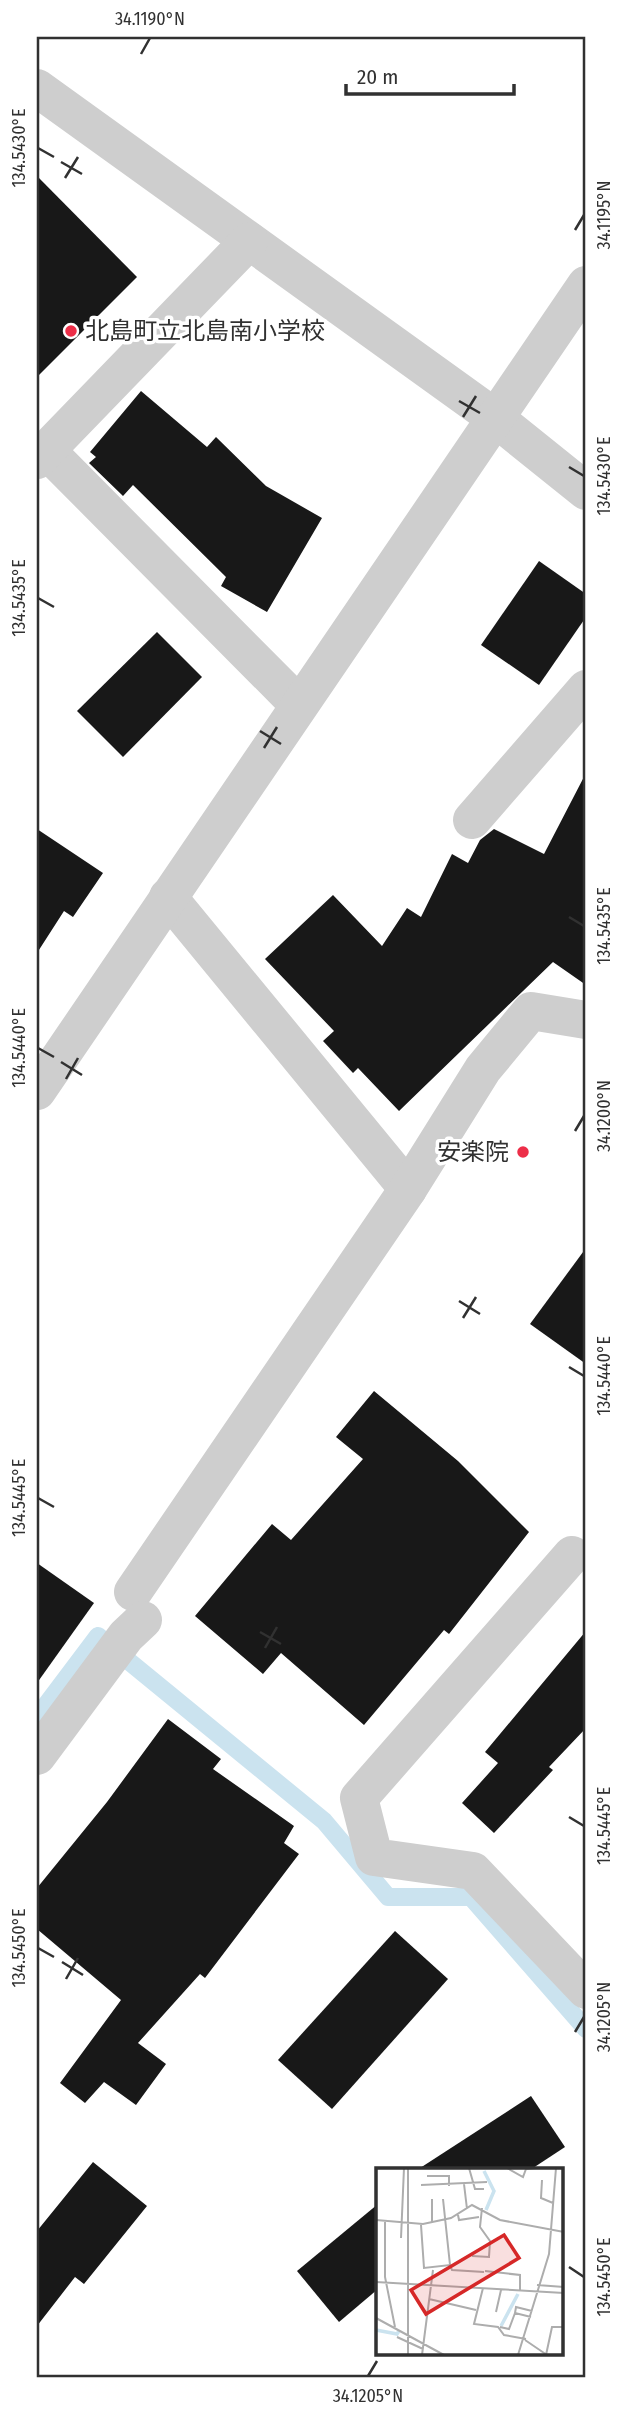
<svg xmlns="http://www.w3.org/2000/svg" width="623" height="2415" font-family="'Fira Sans Condensed','Noto Sans JP',sans-serif">
<style>
.lines{fill:none;stroke-linecap:round;stroke-linejoin:round}
.stream{stroke:#cbe3ef;stroke-width:18}
.building{fill:#181818}
.minor{stroke:#cecece;stroke-width:38}
.ticks{fill:none;stroke:#313131;stroke-width:2.5}
.poi-dot{fill:#ed2e48;stroke:#fff;stroke-width:2.5}
.labels{text-anchor:middle;dominant-baseline:central;stroke-width:7;stroke-linejoin:round;paint-order:stroke}
.poi-label{font-size:24px;fill:#313131;stroke:#fff;text-anchor:start}
.inset-river{fill:none;stroke:#cbe3ef;stroke-width:3.5}
.inset-road{fill:none;stroke:#adadad;stroke-width:2}
.view{fill:#d62828;fill-opacity:0.15;stroke:#d62828;stroke-width:3.5}
.inset-edge{fill:none;stroke:#313131;stroke-width:3.5}
.neatline{fill:none;stroke:#313131;stroke-width:2.5}
.ticks-label{font-size:18px;text-anchor:middle;fill:#313131}
</style>
<rect width="100%" height="100%" fill="#fff"/>
<g class="lines">
<!-- stream -->
<polyline class="stream" points="37,1717 98,1636 324,1821 388,1897 471,1897 586,2029"/>
</g>
<!-- building -->
<g class="building">
<polygon points="37,176 137,277 37,377"/>
<polygon points="141,391 207,447 216,437 266,486 322,518 267,612 221,586 226,577 133,485 123,496 89,463 96,457 90,452"/>
<polygon points="539,561 586,594 586,617 539,685 481,645"/>
<polygon points="157,632 202,677 123,757 77,711"/>
<polygon points="586,773 586,985 553,962 399,1111 358,1068 353,1073 323,1041 334,1031 265,959 333,895 382,946 407,908 421,917 452,854 468,863 480,840 494,829 544,854"/>
<polygon points="37,829 103,873 73,917 64,911 37,953"/>
<polygon points="586,1248 586,1364 530,1324"/>
<polygon points="374,1391 458,1461 529,1532 449,1634 444,1630 364,1725 281,1653 263,1674 195,1616 272,1524 291,1540 363,1459 336,1437"/>
<polygon points="37,1563 94,1603 37,1683"/>
<polygon points="586,1631 586,1728 549,1767 553,1770 494,1833 462,1803 498,1763 485,1752"/>
<polygon points="168,1719 221,1759 213,1769 294,1826 284,1843 299,1854 205,1978 200,1974 138,2043 166,2064 136,2105 104,2082 85,2103 60,2083 121,2000 37,1929 37,1888 107,1802"/>
<polygon points="395,1931 448,1979 332,2109 278,2060"/>
<polygon points="531,2096 565,2147 530,2170 417,2170"/>
<polygon points="93,2162 147,2206 84,2284 75,2277 37,2326 37,2231"/>
<polygon points="378,2204 378,2289 339,2322 297,2271"/>
</g>
<g class="lines">
<!-- minor -->
<g class="minor">
<polyline points="37,88 494,417 586,491"/>
<polyline points="46,450 299,705"/>
<polyline points="37,460 249,241"/>
<polyline points="472,820 586,689"/>
<polyline points="168,897 408,1189"/>
<polyline points="37,1091 586,285"/>
<polyline points="572,1555 359,1798 374,1857 473,1871 586,1990"/>
<polyline points="133,1592 408,1189 483,1069 531,1011 586,1020"/>
<polyline points="37,1756 126,1636 143,1620"/>
</g>
</g>
<!-- ticks -->
<path class="ticks" d="M141,54L150,38M38,148L54,157M61,162L82,174M65,178L78,157M575,230L584,215M459,401L480,413M463,417L476,396M569,467L584,476M38,598L54,607M260,731L281,744M264,748L277,727M569,917L584,926M38,1048L54,1057M61,1062L82,1075M66,1079L78,1058M575,1131L584,1116M459,1301L480,1314M463,1318L476,1297M569,1367L584,1376M38,1498L54,1507M260,1632L281,1644M265,1648L277,1627M569,1817L584,1826M38,1948L54,1957M62,1962L83,1975M66,1979L78,1958M575,2032L584,2017M569,2267L584,2277M368,2376L377,2361"/>
<!-- markers -->
<g class="poi-dot">
<circle cx="71" cy="331" r="7"/>
<circle cx="523" cy="1152" r="7"/>
</g>
<g class="labels">
<!-- poi labels -->
<g class="poi-label">
<text x="85" y="331">北島町立北島南小学校</text>
<text x="509" y="1152" text-anchor="end">安楽院</text>
</g>
</g>
<!-- overview -->
<g transform="translate(376 2168)">
<rect width="187" height="187" fill="#fff"/>
<path class="inset-river" d="M108,3L118,23L110,42M125,158L142,126M0,162L21,166L23,163"/>
<path class="inset-road" d="M32,0V187M93,0L99,21H108M131,0L147,9L150,1L160,0M51,8H73V18M166,12L165,30L177,35M88,16L91,41M45,17L111,14M56,31V54M67,31L74,97M82,47L83,52L103,49M0,52L47,56L75,50L96,37L124,52L188,64M9,52V109L19,159M45,57L48,100L74,97L76,102L108,104M25,70L28,0M96,88L113,89L114,73L104,59L106,40M109,103L144,107V123M0,114L188,125M161,117L188,119M107,120L98,156L122,159L128,167L150,171M53,131L100,142M120,144L125,122M155,149L139,145L140,139L156,143M0,150L68,187M124,159L133,161L139,145M21,169L47,181M149,172L171,187M46,187L57,102M142,187L173,86L180,0M170,187L176,159H188"/>
<path class="view" d="M128,67L143,90L50,146L35,122Z"/>
<rect width="187" height="187" class="inset-edge"/>
</g>
<!-- border -->
<rect width="623" height="2415" fill="none" stroke="#ffffff" stroke-width="77"/>
<!-- scale -->
<path d="M346 84v10h168v-10" fill="none" stroke="#313131" stroke-width="3.5"/>
<text x="357" y="84" font-size="21" fill="#313131" stroke="#ffffff" stroke-width="5" paint-order="stroke">20 m</text>
<rect x="38" y="38" width="546" height="2338" class="neatline"/>
<g class="ticks-label">
<text x="150" y="25">34.1190°N</text>
<text transform="translate(19 148) rotate(-90)" y="6">134.5430°E</text>
<text transform="translate(604 215) rotate(-90)" y="6">34.1195°N</text>
<text transform="translate(604 476) rotate(-90)" y="6">134.5430°E</text>
<text transform="translate(19 598) rotate(-90)" y="6">134.5435°E</text>
<text transform="translate(604 926) rotate(-90)" y="6">134.5435°E</text>
<text transform="translate(19 1048) rotate(-90)" y="6">134.5440°E</text>
<text transform="translate(604 1116) rotate(-90)" y="6">34.1200°N</text>
<text transform="translate(604 1376) rotate(-90)" y="6">134.5440°E</text>
<text transform="translate(19 1498) rotate(-90)" y="6">134.5445°E</text>
<text transform="translate(604 1826) rotate(-90)" y="6">134.5445°E</text>
<text transform="translate(19 1948) rotate(-90)" y="6">134.5450°E</text>
<text transform="translate(604 2017) rotate(-90)" y="6">34.1205°N</text>
<text transform="translate(604 2277) rotate(-90)" y="6">134.5450°E</text>
<text x="368" y="2402">34.1205°N</text>
</g>
</svg>
